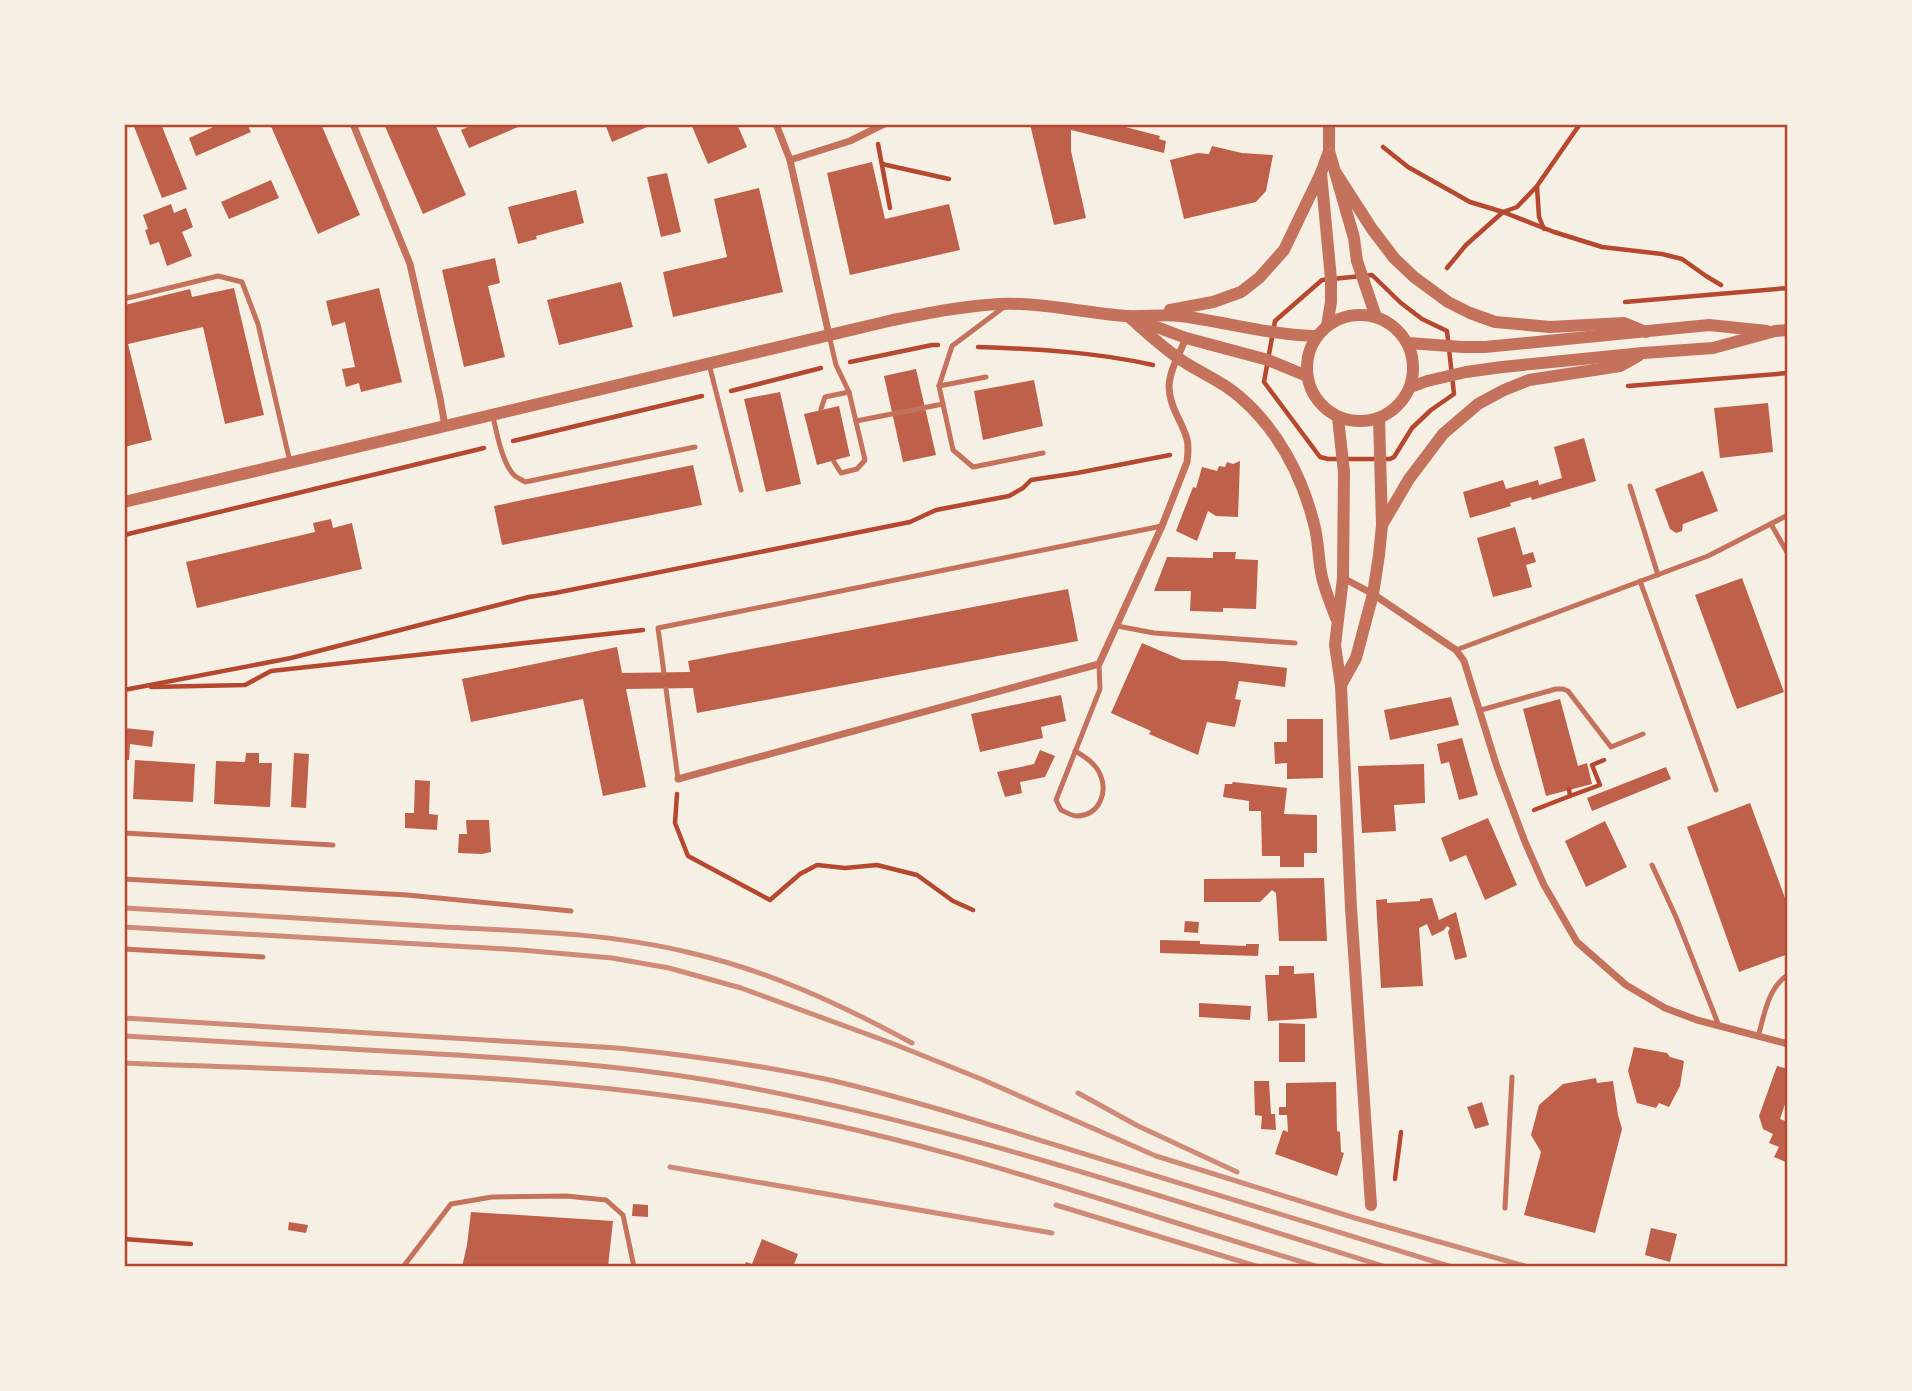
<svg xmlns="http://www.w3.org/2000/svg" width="1912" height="1391" font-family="Karla,sans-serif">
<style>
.building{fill:#bf614a}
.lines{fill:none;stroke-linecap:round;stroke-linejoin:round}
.path{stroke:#b5482f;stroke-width:4.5}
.service{stroke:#c5725c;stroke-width:5}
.minor{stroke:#c5725c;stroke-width:7}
.tertiary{stroke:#c5725c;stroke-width:12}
.rail{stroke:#cf8b77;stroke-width:5}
.neatline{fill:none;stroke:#b5482f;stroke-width:2.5}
</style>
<rect width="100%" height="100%" fill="#f6efe4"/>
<!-- building -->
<g class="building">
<polygon points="133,124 161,124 187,189 162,198"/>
<polygon points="220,124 247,124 251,132 196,156 189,138"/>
<polygon points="270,124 321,124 360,215 318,234"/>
<polygon points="384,124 435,124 466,195 423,214"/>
<polygon points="475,124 525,124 469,148 461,130"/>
<polygon points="605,124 654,124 612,142"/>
<polygon points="691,124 737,124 747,147 708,164"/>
<polygon points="1030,124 1114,124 1160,136 1159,139 1166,141 1164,153 1071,130 1071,151 1086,218 1054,225"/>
<polygon points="1212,146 1242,153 1273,155 1266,191 1256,202 1184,219 1170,160 1198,153 1209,154"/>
<polygon points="872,162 885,219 949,204 960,250 850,275 827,173"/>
<polygon points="667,173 681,232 661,237 647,177"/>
<polygon points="271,180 279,198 229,219 221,202"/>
<polygon points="759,188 783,292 673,317 663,272 727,257 714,199"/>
<polygon points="576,190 584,223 536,236 537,239 518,244 508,207"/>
<polygon points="171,204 174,213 186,208 193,227 182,232 192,256 167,266 159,242 150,245 145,230 148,229 143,215"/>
<polygon points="495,258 500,283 488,286 505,357 464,367 442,270"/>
<polygon points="621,282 633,327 559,345 547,300"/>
<polygon points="234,288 264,415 225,424 203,327 128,344 152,440 124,447 124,313 127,312 125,305 190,289 192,297"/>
<polygon points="379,288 402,382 361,392 359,383 346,387 342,369 355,367 345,322 332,326 326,301"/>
<polygon points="916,369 936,455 903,462 884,376"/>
<polygon points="1034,380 1043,426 983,440 974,391"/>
<polygon points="780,392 801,484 766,492 744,399"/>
<polygon points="1768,403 1773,452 1720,458 1714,408"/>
<polygon points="839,406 850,456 817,465 804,414"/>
<polygon points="1584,438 1596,481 1532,500 1531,497 1510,503 1511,506 1470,518 1463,492 1503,480 1506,489 1538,480 1539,485 1562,478 1554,447"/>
<polygon points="1240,461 1238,517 1216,516 1208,511 1197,541 1176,531 1193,487 1196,488 1197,485 1202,467 1217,471 1219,466 1225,467 1227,462 1233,464"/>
<polygon points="693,465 702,505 502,545 494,506"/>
<polygon points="1703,471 1718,511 1683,524 1682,531 1676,533 1670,529 1655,489"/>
<polygon points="331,519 333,528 352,523 362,569 197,608 186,562 315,532 313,523"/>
<polygon points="1515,527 1523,555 1533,552 1536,562 1526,565 1532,587 1493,597 1477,538"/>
<polygon points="1213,552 1236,552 1235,559 1258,560 1256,609 1223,608 1223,612 1190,611 1191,591 1154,591 1167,557 1213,558"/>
<polygon points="1742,578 1784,692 1737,709 1695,595"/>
<polygon points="1068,589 1078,641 697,713 693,688 626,689 646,787 603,796 583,699 471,722 462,679 617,647 622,673 690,672 688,661"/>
<polygon points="1142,643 1182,660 1224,661 1287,668 1285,687 1239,681 1235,699 1241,700 1235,727 1207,722 1198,755 1149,734 1151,731 1111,713"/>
<polygon points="1061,695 1066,721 1041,727 1043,738 980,752 971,714"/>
<polygon points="1451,697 1459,725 1390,740 1384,710"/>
<polygon points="1560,699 1578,766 1587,763 1592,784 1546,796 1523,709"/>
<polygon points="1287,719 1323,719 1323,778 1287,779 1287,763 1275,764 1274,742 1287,742"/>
<polygon points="124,728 154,731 152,747 130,744 129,760 124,760"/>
<polygon points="1462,738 1478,795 1459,800 1449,762 1441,764 1437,744"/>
<polygon points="1040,750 1055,756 1045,777 1020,782 1022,793 1005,797 997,772 1034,764"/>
<polygon points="246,753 259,753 259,763 272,763 270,807 214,804 216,761 245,762"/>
<polygon points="294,753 309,754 306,808 291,807"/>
<polygon points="135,760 195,764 193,802 133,799"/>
<polygon points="1424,764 1425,803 1394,805 1396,831 1362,833 1358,766"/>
<polygon points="1666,767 1671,779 1592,811 1587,798"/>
<polygon points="415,780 430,781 429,814 438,815 437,830 405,828 405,813 414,813"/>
<polygon points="1233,782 1287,788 1284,814 1317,815 1317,853 1304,853 1304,867 1280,867 1280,856 1262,856 1261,811 1249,811 1249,801 1223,797 1225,784 1232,784"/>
<polygon points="1750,803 1788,906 1788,954 1739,972 1687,827"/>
<polygon points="1488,818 1517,885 1485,900 1466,855 1450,862 1441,838"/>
<polygon points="466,820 489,820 491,852 482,854 458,853 459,834 467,834"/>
<polygon points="1605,821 1627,867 1586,887 1565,841"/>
<polygon points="1324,878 1327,941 1279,941 1276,893 1272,890 1260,902 1204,902 1204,879"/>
<polygon points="1432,898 1439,920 1456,912 1467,957 1455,960 1448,932 1450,928 1447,926 1444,930 1432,936 1427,924 1419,928 1423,986 1381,988 1376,900 1387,899 1387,903 1420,901 1420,899"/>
<polygon points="1185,921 1199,922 1198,933 1184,932"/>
<polygon points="1160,940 1200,941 1200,944 1246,946 1246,944 1259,944 1258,956 1160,953"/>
<polygon points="1279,966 1294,966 1294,974 1314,973 1317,1018 1268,1021 1265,975 1279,975"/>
<polygon points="1199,1003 1251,1006 1250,1020 1199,1017"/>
<polygon points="1279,1023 1305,1024 1305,1062 1279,1062"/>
<polygon points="1634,1047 1667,1053 1670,1057 1684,1061 1680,1086 1669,1107 1659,1103 1656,1108 1637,1103 1628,1071"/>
<polygon points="1777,1066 1788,1069 1788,1095 1780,1119 1788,1122 1788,1163 1774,1157 1779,1147 1769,1143 1773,1134 1763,1129 1759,1116"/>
<polygon points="1596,1078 1597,1083 1613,1081 1618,1115 1622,1129 1595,1233 1524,1215 1541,1152 1531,1135 1539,1105 1563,1084"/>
<polygon points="1254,1081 1269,1081 1271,1114 1275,1114 1276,1130 1261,1129 1262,1116 1255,1115"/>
<polygon points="1336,1082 1337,1131 1340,1132 1341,1152 1344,1153 1337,1176 1275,1154 1283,1130 1288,1132 1287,1115 1279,1115 1279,1107 1286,1107 1286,1083"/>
<polygon points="1482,1102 1489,1125 1475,1129 1467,1107"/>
<polygon points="633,1204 648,1205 648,1217 632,1216"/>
<polygon points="471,1212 613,1221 608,1267 462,1267 467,1245"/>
<polygon points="289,1222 308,1225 306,1233 288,1230"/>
<polygon points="1651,1228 1677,1234 1670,1262 1645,1255"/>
<polygon points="762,1239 798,1254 793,1267 744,1267 746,1262 752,1264"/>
</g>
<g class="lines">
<!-- path -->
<g class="path">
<polyline points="878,144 890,208"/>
<polyline points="1383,147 1408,167 1470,202 1503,212 1554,232 1602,247 1662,254 1682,259 1706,276 1721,285"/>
<polyline points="882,164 949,179"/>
<polyline points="1537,187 1539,217 1544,229"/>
<polyline points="1447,268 1466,245 1503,212 1517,207 1537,186 1580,124"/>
<polygon points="1372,275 1401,303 1422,319 1447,331 1454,394 1431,410 1412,428 1394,457 1390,459 1328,459 1320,457 1264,382 1275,321 1322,280"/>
<polyline points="1625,302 1788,288"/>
<path d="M978,347C1036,349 1096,352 1153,365"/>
<polyline points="850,362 932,345 938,345"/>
<polyline points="1628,386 1788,373"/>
<polyline points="731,391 821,368"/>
<polyline points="513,441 702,396"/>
<polyline points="124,535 484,448"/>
<polyline points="151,687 245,685 271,671 643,630"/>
<polyline points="124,690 291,658 529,597 555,593 910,522 936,510 1009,496 1023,488 1031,480 1077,473 1170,455"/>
<polyline points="677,794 675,823 688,856 770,900 800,874 817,865 845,868 877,865 917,875 953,901 973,910"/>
<polyline points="1570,796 1600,785 1592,765 1604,760"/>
<polyline points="1534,810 1570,796 1569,789"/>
<polyline points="1395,1179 1401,1132"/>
<polyline points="124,1239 191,1244"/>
<polyline points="951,1267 953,1267"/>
</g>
<!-- service -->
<g class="service">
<polyline points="124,299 218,276 242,282 258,324 290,462"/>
<polyline points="1004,307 952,346 939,386 953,450 973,467 1043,453"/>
<polyline points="829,335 836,365 849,392 865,460 857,469 841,473 834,462"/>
<polyline points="709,364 741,490"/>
<polyline points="939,386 986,377"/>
<polyline points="821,409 825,397 849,392"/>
<path d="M493,417C497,433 502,464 515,476C518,478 522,480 525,482L695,447"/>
<polyline points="856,421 943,404"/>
<polyline points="1630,486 1658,575"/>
<polyline points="1771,524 1788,554"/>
<polyline points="1640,581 1716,790"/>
<polyline points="1117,626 1154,633 1295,643"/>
<polyline points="1456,650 1708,556 1788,515"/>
<polyline points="664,673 658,628 1162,526"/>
<polyline points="666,689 678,779"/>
<polyline points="1481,710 1556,689 1563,689 1568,691 1611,747 1643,734"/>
<path d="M1075,751C1084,756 1096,764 1100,774C1108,792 1100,815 1077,816C1072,816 1065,812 1061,810L1056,800L1100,689L1099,664"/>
<polyline points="124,833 333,845"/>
<polyline points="1652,865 1676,917 1719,1026"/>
<polyline points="124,879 407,895 571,911"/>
<polyline points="124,949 263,957"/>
<path d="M1758,1037C1764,1016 1768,987 1788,975"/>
<polyline points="1505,1208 1512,1077"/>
<polyline points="403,1267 451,1204 492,1197 566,1196 606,1200 623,1215 634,1267"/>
</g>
<!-- minor -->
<g class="minor">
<polyline points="353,124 410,264 440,398 445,426"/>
<polyline points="776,124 790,160 829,335"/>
<polyline points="790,160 850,141 884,124"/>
<polyline points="1343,578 1373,594 1456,650 1464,661 1497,767 1525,842 1544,885 1577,942 1626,985 1665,1008 1697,1020 1788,1044"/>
<path d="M678,779L1099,664L1162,526L1187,462C1188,454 1189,447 1187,439C1182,421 1169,407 1169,386C1170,369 1180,353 1186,338"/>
</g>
<!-- tertiary -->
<g class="tertiary">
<polyline points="1329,124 1329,151 1354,238 1357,261 1376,317"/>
<polyline points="1336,173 1372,229 1394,258 1414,277 1448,302 1470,313 1495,322 1550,327 1624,323 1646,332"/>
<polyline points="1170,310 1213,302 1241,292 1259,278 1284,250 1321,173"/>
<circle cx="1360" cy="368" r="53"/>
<path d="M1128,316C1144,330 1160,345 1177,357C1197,372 1221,380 1240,397C1278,430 1302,476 1314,524C1319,542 1318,560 1322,577C1325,591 1331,604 1336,618"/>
<polyline points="1138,320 1186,338 1268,360 1307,376"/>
<polyline points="1327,326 1331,302 1331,279 1321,173 1329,151"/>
<polyline points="1408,343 1463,347 1485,347 1709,325 1767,331"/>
<polyline points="1411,387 1427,381 1466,372 1502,367 1643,353 1713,348 1775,331 1788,330"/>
<polyline points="1338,418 1344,472 1343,578 1335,645 1341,686 1351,908 1371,1205"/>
<path d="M124,502L893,320C928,313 963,306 999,304C1041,302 1084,313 1126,316C1144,317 1162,314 1180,316C1226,322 1270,335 1317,336"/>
<polyline points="1382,525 1409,479 1443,434 1478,404 1504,390 1529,380 1620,366 1638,356"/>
<polyline points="1341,685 1356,658 1373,594 1379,555 1382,525 1379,418"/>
</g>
<!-- rail -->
<g class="rail">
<path d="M124,908C230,914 337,920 443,927C526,931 610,933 691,953C769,971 842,1005 912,1043"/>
<polyline points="124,927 521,950 612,958 669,968 741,988 894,1044 981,1079 1156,1156 1355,1218 1528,1267"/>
<path d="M124,1018L617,1048C688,1055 760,1065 830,1080C869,1089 907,1100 945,1111L1452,1267"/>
<path d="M124,1036C217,1041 310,1047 402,1052C510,1058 619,1064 725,1083C950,1124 1168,1199 1386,1267"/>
<path d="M124,1063C340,1072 558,1072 771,1112C958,1147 1137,1213 1319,1267"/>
<polyline points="1078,1093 1138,1126 1237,1172"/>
<polyline points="670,1167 1052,1233"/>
<polyline points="1056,1205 1259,1267"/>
</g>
</g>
<!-- border -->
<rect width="1912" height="1391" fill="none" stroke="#f6efe4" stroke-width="252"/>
<rect x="126" y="126" width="1660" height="1139" class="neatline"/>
</svg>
